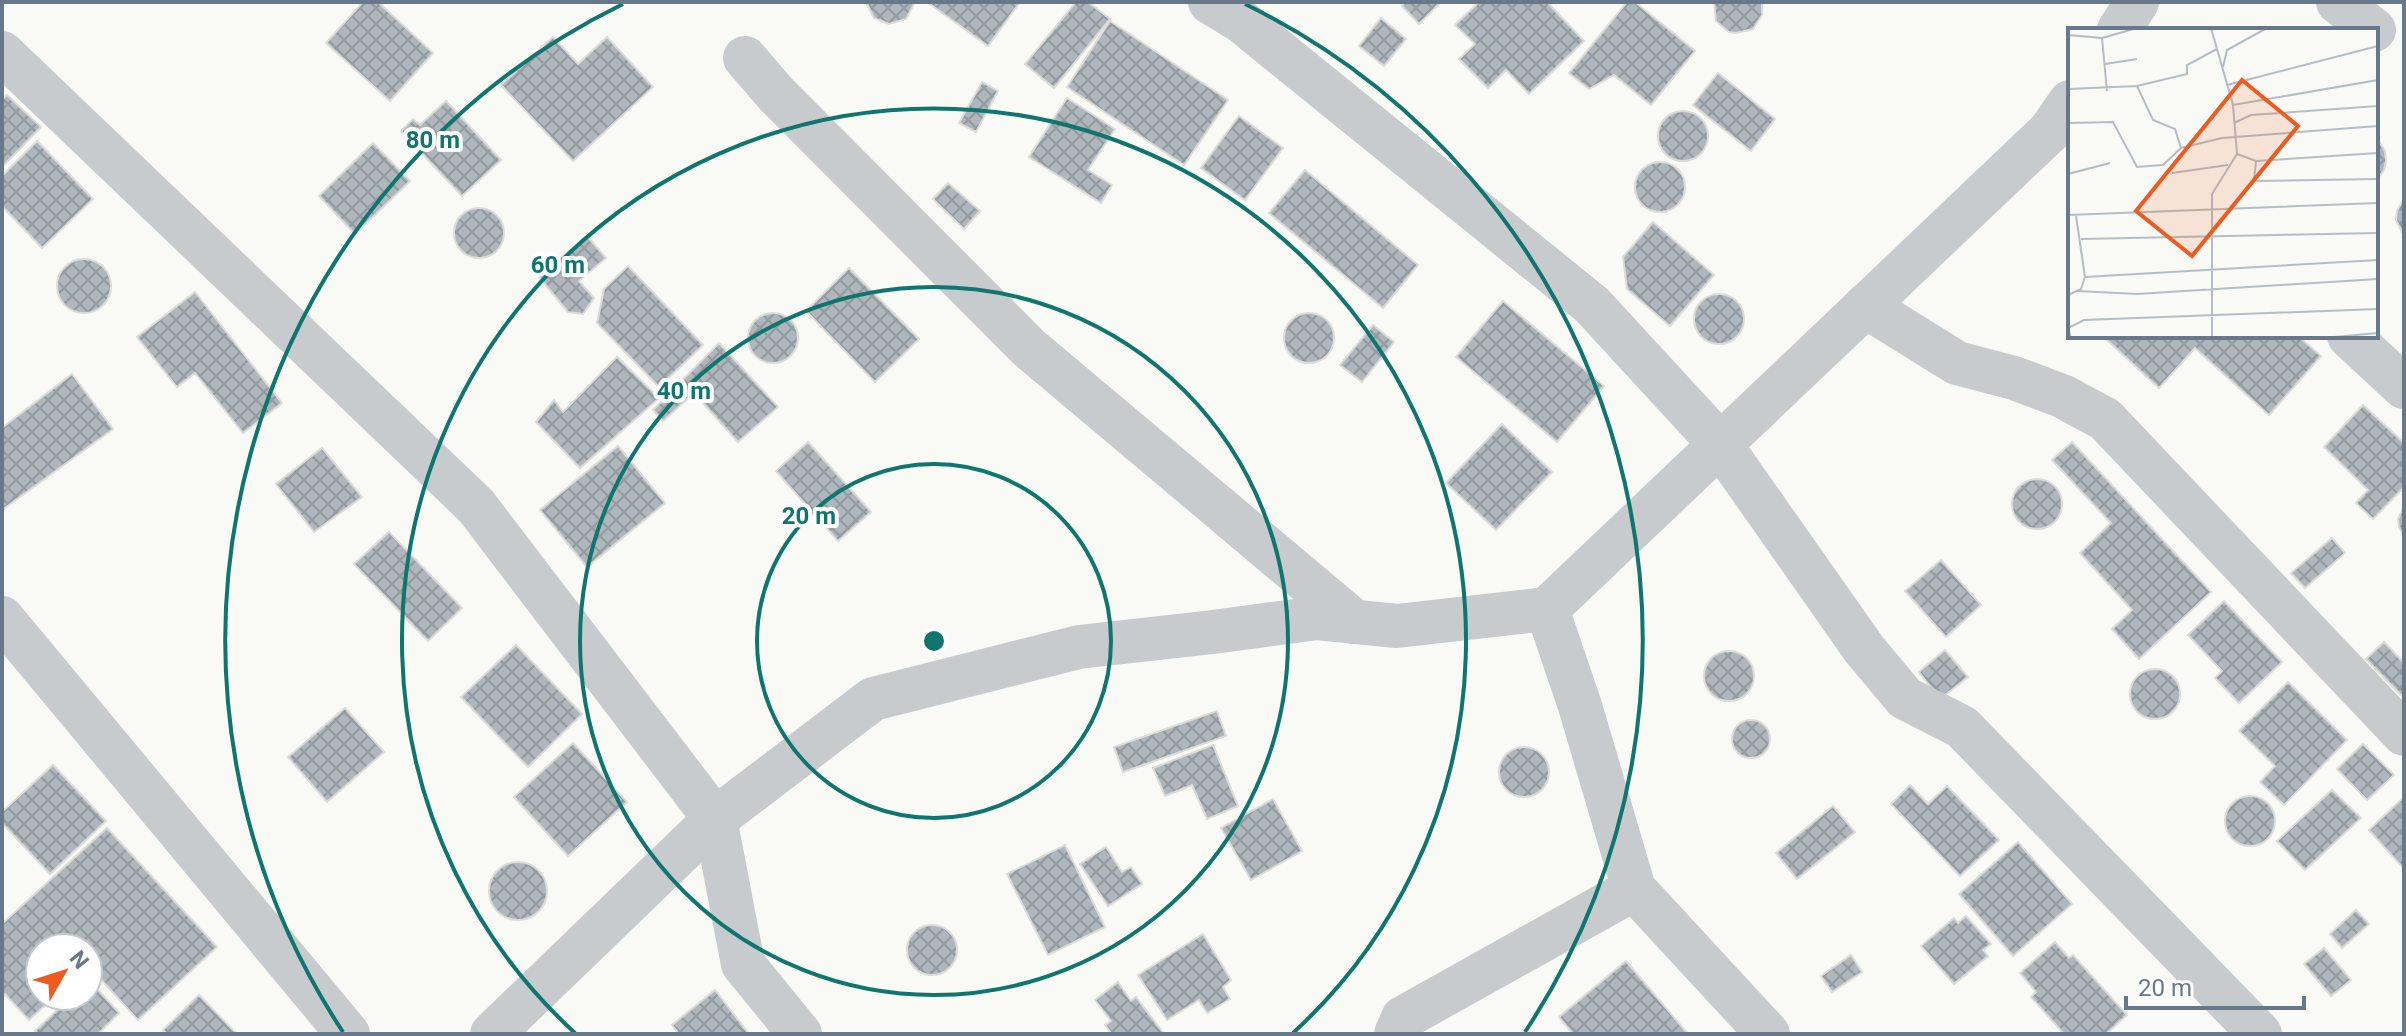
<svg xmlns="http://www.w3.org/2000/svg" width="2406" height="1036" font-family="Roboto,sans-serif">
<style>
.building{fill:url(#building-cross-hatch);stroke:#dbdbd8;stroke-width:2}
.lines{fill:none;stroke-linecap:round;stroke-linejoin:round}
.minor{stroke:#c7cbce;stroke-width:44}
.ring{fill:none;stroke:#0f766e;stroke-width:4}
.inset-road{fill:none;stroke:#b5bdc4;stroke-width:2}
.view{fill:#ee5b21;fill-opacity:0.15;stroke:#ee5b21;stroke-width:4}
.inset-edge{fill:none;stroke:#667889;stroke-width:4}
.centre{fill:#0f766e;stroke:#fff;stroke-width:4}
.ring-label{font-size:24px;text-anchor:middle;font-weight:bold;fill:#0f766e;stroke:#fff;stroke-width:8;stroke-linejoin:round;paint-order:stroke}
</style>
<defs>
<pattern id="building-cross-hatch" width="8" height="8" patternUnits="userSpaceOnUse" patternTransform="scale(2)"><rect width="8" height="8" fill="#afb7bd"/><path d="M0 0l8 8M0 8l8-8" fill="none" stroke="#929a9f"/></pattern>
</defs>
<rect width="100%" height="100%" fill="#f9f9f6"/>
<!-- building -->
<g class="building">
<polygon points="363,2 378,2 433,53 390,101 326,43"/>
<polygon points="866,2 915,2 906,19 889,24 874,18"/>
<polygon points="931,2 1020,2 988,46 930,4"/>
<polygon points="1076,2 1088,2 1110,19 1054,88 1025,64"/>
<polygon points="1405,2 1439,2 1440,3 1419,24 1402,6"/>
<polygon points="1479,2 1547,2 1584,41 1529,94 1506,70 1488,88 1459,59 1475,44 1455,25"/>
<polygon points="1627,2 1635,2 1695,51 1651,105 1614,75 1589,89 1569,73"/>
<polygon points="1714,2 1762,2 1762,15 1753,29 1736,33 1729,32 1716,21"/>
<polygon points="1381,18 1406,39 1384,66 1359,46"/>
<polygon points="1110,21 1228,100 1184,165 1067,87"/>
<polygon points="553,37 578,64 607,37 653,87 573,161 501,85"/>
<polygon points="1718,73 1775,119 1751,151 1693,105"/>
<polygon points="982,82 998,91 976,132 959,123"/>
<polygon points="7,95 41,127 2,167 2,100"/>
<polygon points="1067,98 1115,129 1088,170 1112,185 1101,203 1029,157"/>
<polygon points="446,101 501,160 462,196 401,131 413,119 420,125"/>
<circle cx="1683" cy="136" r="25"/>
<polygon points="1239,116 1283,148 1245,200 1201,168"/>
<polygon points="2376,137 2385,151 2386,161 2384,170 2376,181"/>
<polygon points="37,141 93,199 42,248 2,206 2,176"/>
<polygon points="373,143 410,181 355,234 319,196"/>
<circle cx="1660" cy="187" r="25"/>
<polygon points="1305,170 1418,265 1383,308 1269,213"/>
<polygon points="948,183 980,211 964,229 933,199"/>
<polygon points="2404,198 2404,236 2396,220 2397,211"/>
<circle cx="479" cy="233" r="25"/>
<polygon points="1653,222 1714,275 1670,326 1627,289 1623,257"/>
<polygon points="587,236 606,258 579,281 594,298 583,314 568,312 539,277"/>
<circle cx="84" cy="286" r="27"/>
<polygon points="628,266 703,345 659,387 597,323 604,289"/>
<polygon points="849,268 919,339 875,382 806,311"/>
<polygon points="195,292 282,403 243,433 195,373 177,387 137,337"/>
<circle cx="1719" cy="319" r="25"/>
<polygon points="1503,301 1604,386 1557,442 1456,357"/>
<circle cx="773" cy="338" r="25"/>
<circle cx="1309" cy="338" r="25"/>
<polygon points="1373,325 1394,342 1362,382 1340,365"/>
<polygon points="2108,336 2298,336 2321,356 2269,415 2195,348 2159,388 2106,339"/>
<polygon points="719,343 778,407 738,442 694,393 663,421 653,410"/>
<polygon points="617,357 659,398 580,468 536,422 554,400 563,412"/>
<polygon points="72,374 113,429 2,510 2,428"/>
<polygon points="2363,405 2404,443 2404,487 2373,519 2356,503 2368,490 2324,447"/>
<polygon points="1502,424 1552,472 1496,530 1446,483"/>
<polygon points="808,442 871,512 838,541 776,471"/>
<polygon points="2072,442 2211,592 2139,659 2112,629 2132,610 2080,553 2111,523 2052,460"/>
<polygon points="618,446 665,503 587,567 540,510"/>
<polygon points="322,448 362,497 314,532 276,484"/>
<circle cx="2037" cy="504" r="25"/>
<polygon points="2404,506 2404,537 2399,527 2398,519"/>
<polygon points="389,532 462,608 428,641 354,564"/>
<polygon points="2332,538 2345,553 2305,588 2291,573"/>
<polygon points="1941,560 1981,605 1946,637 1905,591"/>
<polygon points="2224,601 2282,662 2239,703 2215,678 2222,671 2188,635"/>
<polygon points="2384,642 2404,663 2404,694 2402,696 2366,659"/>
<polygon points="516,645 582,714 528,767 461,697"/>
<polygon points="1945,650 1968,677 1940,699 1919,672"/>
<circle cx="1729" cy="676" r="25"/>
<circle cx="2155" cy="694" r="25"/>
<polygon points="2288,682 2347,740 2284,805 2260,782 2275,766 2239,731"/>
<polygon points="345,708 384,752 327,802 288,757"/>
<polygon points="1217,711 1226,736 1123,772 1114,747"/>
<circle cx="1751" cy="739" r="19"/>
<polygon points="573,743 627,802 568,856 514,797"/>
<polygon points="2363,744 2394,775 2367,800 2337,769"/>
<polygon points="1213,745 1238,806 1207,819 1192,785 1165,796 1153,768"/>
<circle cx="1524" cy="772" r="25"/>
<polygon points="53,765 106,821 50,874 2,823 2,812"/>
<polygon points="1910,785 1928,804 1947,786 1999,840 1960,876 1891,804"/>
<polygon points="2332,790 2361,818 2305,870 2277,841"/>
<circle cx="2250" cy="821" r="25"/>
<polygon points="2404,797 2404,869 2369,830"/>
<polygon points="1273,799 1302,851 1251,880 1221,828"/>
<polygon points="1833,806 1855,832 1797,879 1776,853"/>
<polygon points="107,828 217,947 138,1020 88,965 88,948 40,948 40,996 55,996 29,1020 5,994 2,996 2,924"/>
<polygon points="2018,842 2072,904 2013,956 1959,894"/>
<polygon points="1065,845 1105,927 1048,955 1007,874"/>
<polygon points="1106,847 1122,872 1131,867 1142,884 1108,906 1080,864"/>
<circle cx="518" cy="891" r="29"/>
<polygon points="2356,910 2369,924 2342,948 2330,934"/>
<polygon points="1966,916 1991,944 1983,950 1988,956 1954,984 1921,946 1954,918 1958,923"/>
<circle cx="932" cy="950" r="25"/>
<polygon points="1203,934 1231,980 1223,987 1230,999 1207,1013 1199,1000 1167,1020 1138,975"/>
<polygon points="2055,942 2069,958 2073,955 2127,1015 2106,1034 2064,1034 2031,997 2036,992 2020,973"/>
<polygon points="2324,948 2351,980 2331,996 2304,964"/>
<polygon points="1851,955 1862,972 1832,992 1821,976"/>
<polygon points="1626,961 1688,1034 1573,1034 1559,1017"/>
<polygon points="89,980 119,1013 98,1034 38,1034 35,1031 72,996 88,996"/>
<polygon points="1118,982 1131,1001 1136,997 1164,1034 1112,1034 1105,1025 1111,1021 1095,1000"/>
<polygon points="715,990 749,1034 679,1034 672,1025"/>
<polygon points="199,995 237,1034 167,1034 163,1030"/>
</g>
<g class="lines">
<!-- minor -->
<g class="minor">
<polyline points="1210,2 1241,21 1592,305 1720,444 1864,649 1905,698 1962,727 2260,1034"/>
<polyline points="2338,2 2374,30"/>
<polyline points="2119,30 2137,2"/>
<polyline points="2,53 476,506 715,819 743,964 800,1034"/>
<polyline points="745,58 776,94 1028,347 1355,622"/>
<polyline points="1865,306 1957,363 2014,378 2062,396 2105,419 2404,734"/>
<polyline points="2349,336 2404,387"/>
<polyline points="1547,609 1580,706 1634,889 1768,1034"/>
<polyline points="2,618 348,1034"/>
<polyline points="492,1034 715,819 873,699 1079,647 1213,632 1317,618 1397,626 1547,609 2050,131 2070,102"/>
<polyline points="1396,1034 1403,1018 1634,889"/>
</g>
</g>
<!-- distance rings -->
<g class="ring">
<circle cx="934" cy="641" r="177"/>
<circle cx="934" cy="641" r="354"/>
<path d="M575 1033A532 532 0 1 1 1293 1033"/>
<path d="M343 1032A709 709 0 0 1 623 4M1245 4A709 709 0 0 1 1525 1032"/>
</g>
<!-- overview -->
<g transform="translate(2068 28)">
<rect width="310" height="310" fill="#f9f9f6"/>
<path class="inset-road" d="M143,0L165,77L169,126L144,166V310M0,7L34,10L39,63M34,10L69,0M37,36L69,31M155,39L159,22L199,0M159,57L310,18M69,58L119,46V37L149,21M0,61L69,58L85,92L107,101L113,120M165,77L310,52M0,95L45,94L69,139L95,137L113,120L154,110L310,98M166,95L183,87L310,78M169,126L188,133L310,125M188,133L186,153L310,151M104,145L160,137M0,146L42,135M0,187L310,175M13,211L310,205M17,249L310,232M10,263L69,266L310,251M0,267L13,261L17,249L8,188M3,310L0,300L16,292L310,281M255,310L310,305"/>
<path class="view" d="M174,52L230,98L124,228L68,183Z"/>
<rect width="310" height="310" class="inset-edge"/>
</g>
<circle cx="934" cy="641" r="12" class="centre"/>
<g class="ring-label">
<text x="433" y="148">80 m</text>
<text x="558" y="273">60 m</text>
<text x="684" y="399">40 m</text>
<text x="809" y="524">20 m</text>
</g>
<!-- border -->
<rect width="2406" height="1036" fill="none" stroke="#667889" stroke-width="8"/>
<!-- north arrow -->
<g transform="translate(64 972) rotate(51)"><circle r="38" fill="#ffffff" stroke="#c2c9d0" stroke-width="2"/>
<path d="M0-6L14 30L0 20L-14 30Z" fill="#ee5b21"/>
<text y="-12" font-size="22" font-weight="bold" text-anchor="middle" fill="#667889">N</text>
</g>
<!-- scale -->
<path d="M2126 996v12h178v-12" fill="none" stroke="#667889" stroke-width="4"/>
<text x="2138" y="996" font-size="24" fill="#667889" stroke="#ffffff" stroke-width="6" paint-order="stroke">20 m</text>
</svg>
